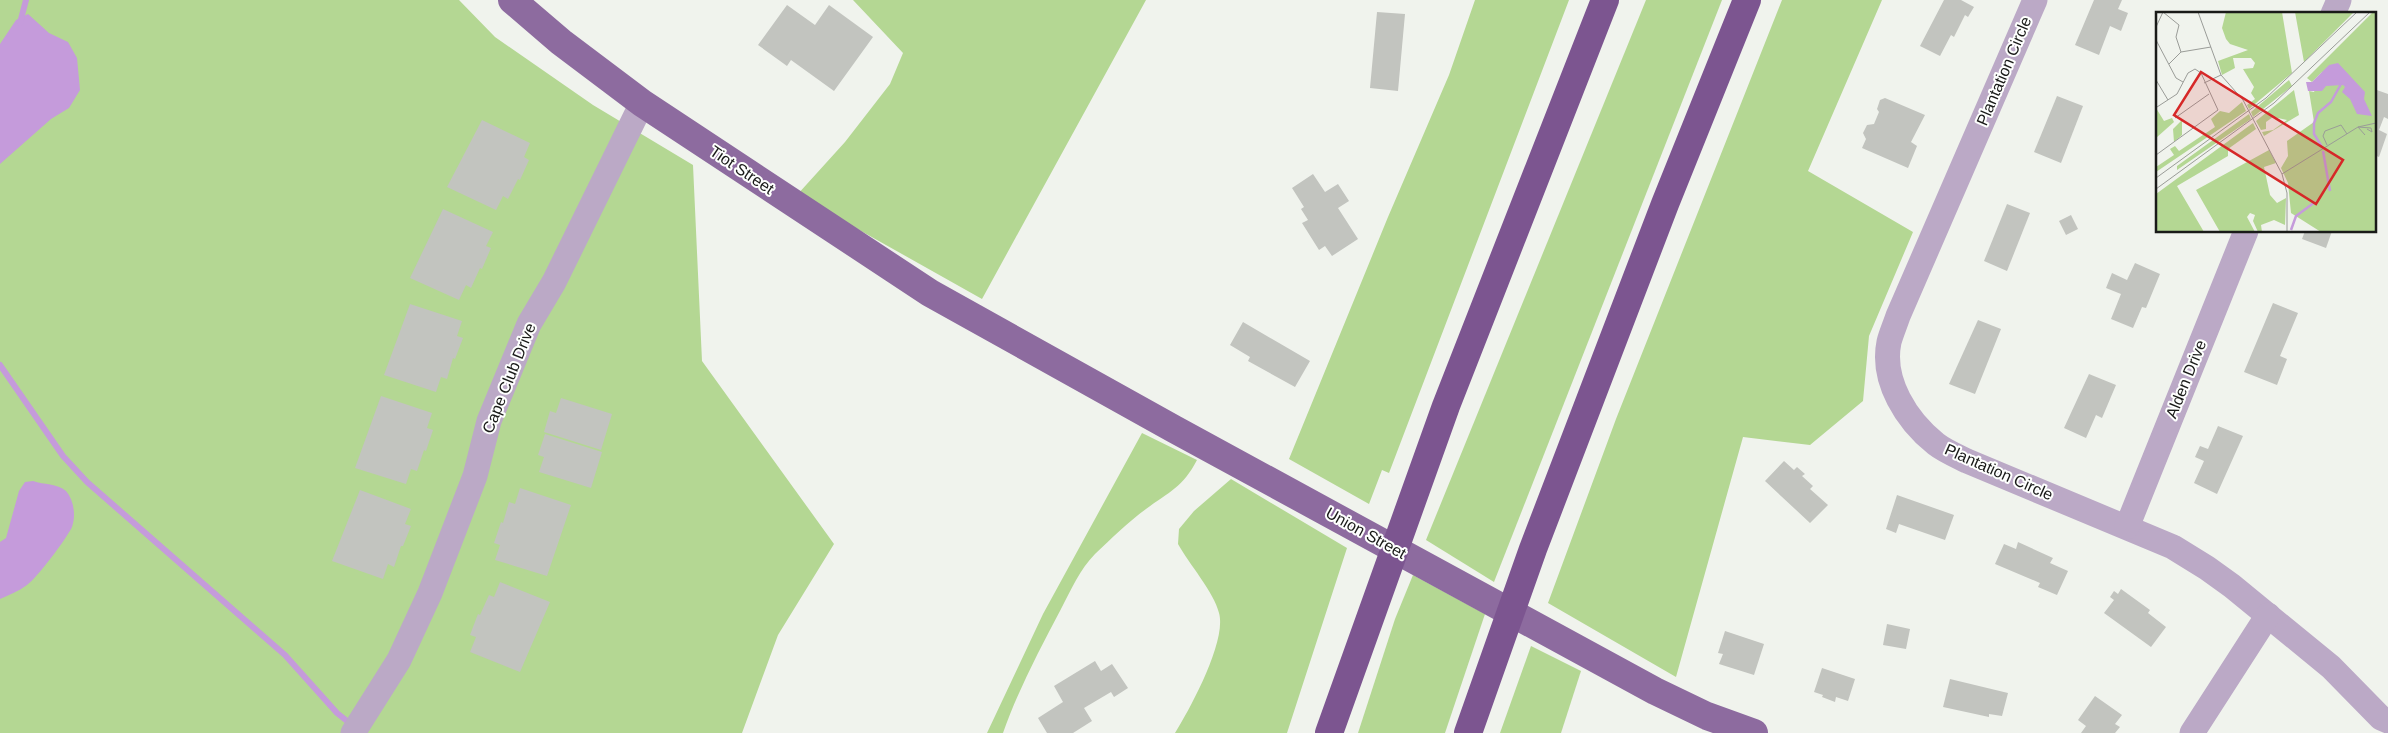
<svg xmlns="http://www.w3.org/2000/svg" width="2388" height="733" font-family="Arial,sans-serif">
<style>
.green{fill:#b4d793}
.water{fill:#c59bdb}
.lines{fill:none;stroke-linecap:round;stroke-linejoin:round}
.stream{stroke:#c59bdb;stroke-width:6}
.building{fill:#c2c4bf}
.minor{stroke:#bba9c6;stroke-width:25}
.major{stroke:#8d6b9f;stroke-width:28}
.highway{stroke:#7c5590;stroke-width:28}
.labels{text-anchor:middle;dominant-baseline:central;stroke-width:4;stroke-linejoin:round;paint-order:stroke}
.street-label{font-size:16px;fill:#191a18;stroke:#fefffe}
.inset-river{fill:none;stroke:#c59bdb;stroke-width:2.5}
.inset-road{fill:none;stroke:#9a9c98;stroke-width:1}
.view{fill:#d62828;fill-opacity:0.15;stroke:#d62828;stroke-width:2.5}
.inset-edge{fill:none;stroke:#191a18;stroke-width:2.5}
</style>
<rect width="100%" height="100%" fill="#f0f3ed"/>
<!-- green -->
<g class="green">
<polygon points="0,0 459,0 495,37 593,105 693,165 702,361 834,544 778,635 742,733 0,733"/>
<polygon points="853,0 1146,0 982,299 797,195 845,142 890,84 903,53"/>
<polygon points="1475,0 1569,0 1389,473 1382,470 1369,504 1289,459 1388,217 1449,75"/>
<polygon points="1646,0 1722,0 1494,582 1426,540"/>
<polygon points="1782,0 1882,0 1808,171 1913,232 1869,336 1863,401 1810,445 1743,437 1676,677 1548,603 1616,419"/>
<path d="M1142,433L1197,460C1183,487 1169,492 1146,509C1128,522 1111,539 1095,554C1080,569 1071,590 1061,609C1040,649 1018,690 1003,733H987L1043,614Z"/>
<path d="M1231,479L1347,548L1287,733H1175C1190,709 1227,641 1219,613C1214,592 1189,564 1178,544L1179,529L1194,511Z"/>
<polygon points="1413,575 1485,614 1445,733 1358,733 1395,619"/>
<polygon points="1531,646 1581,671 1561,733 1500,733"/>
</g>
<!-- water -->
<g class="water">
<polygon points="28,14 49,33 68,42 77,58 80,90 69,108 51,119 0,164 0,44 16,20"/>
<path d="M33,481C44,485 57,483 66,491C74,500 76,516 72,527C67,538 37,578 27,585C19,591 9,595 0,599V542L6,538L19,491L25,482Z"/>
</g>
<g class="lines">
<!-- stream -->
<g class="stream">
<polyline points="20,23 26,0"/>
<polyline points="0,365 63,456 87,482 285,655 337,713 352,725"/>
</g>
</g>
<!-- building -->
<g class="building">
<polygon points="1944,0 1961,0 1974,7 1968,17 1965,15 1954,37 1951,35 1940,56 1920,46"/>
<polygon points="2094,0 2122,0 2118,9 2128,13 2121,31 2110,26 2099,55 2075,45"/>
<polygon points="787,5 815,25 829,5 873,37 834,91 791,60 787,66 758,45"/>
<polygon points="1377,12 1405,14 1398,91 1370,88"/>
<polygon points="2374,89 2388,94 2388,119 2384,117 2379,130 2387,134 2379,157 2374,155"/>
<polygon points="2057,96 2083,106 2061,163 2034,152"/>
<polygon points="1885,98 1925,115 1911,142 1917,146 1908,168 1862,148 1866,139 1863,133 1867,125 1874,124 1879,112 1877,109 1880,100"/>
<polygon points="482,120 530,143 524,157 529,160 520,180 518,179 508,199 503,196 496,210 447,187"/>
<polygon points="1313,174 1325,192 1338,184 1349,201 1338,208 1358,239 1332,256 1325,246 1319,250 1302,223 1308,220 1301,209 1304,207 1292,188"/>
<polygon points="2007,204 2030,213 2007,271 1984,261"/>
<polygon points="443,209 493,232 486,246 491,248 482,269 480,268 471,288 466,285 459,300 410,278"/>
<polygon points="2071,215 2078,229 2066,235 2059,221"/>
<polygon points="2305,231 2332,231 2326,248 2302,239"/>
<polygon points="2135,263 2160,274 2146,308 2142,307 2133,328 2111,319 2121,294 2106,288 2112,273 2127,280"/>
<polygon points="2273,303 2298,313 2280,356 2287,359 2277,385 2244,372"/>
<polygon points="410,304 462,321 457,336 463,338 455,359 453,358 447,379 441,377 436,392 384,375"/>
<polygon points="1978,320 2001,329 1975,394 1949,384"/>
<polygon points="1243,322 1310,361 1295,387 1248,361 1250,357 1230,345"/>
<polygon points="2089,374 2116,385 2102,418 2096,415 2086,438 2064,428"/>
<polygon points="381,396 432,413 427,428 433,430 426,451 424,450 417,471 411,469 406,484 355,468"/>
<polygon points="561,398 612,414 601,450 544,432 550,411 556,413"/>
<polygon points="2218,426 2243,436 2217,494 2194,483 2204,461 2195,457 2200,446 2208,449"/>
<polygon points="545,434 602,452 591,488 539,472 544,457 538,455"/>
<polygon points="1784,461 1794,470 1797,467 1805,474 1802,476 1813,486 1810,489 1828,505 1810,523 1765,481"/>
<polygon points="520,488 571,505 547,576 495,560 500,545 494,543 501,522 503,523 509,502 515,504"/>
<polygon points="360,490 411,509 405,524 411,526 403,546 401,546 394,567 388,564 383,579 332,561"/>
<polygon points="1897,495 1954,515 1945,540 1899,524 1896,533 1886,529"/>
<polygon points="2018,542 2053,558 2050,563 2068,571 2057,595 2038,587 2040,583 1995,564 2004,544 2016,549"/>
<polygon points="500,582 550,602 520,672 470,652 476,637 470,635 478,614 480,615 489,595 494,597"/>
<polygon points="2121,589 2150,610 2148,613 2166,627 2151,647 2104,613 2114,600 2110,597 2114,591 2118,594"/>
<polygon points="1887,624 1910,629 1906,649 1883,645"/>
<polygon points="1725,631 1764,644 1754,675 1719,664 1723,654 1718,653"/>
<polygon points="1095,661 1101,671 1112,664 1128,688 1114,697 1111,692 1084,708 1092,721 1073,733 1047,733 1038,718 1063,702 1054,686"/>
<polygon points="1822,668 1855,679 1848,701 1836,697 1835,702 1822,697 1823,695 1814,692"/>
<polygon points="1950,679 2008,693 2002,716 1989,714 1989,717 1943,707"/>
<polygon points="2095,696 2122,715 2115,724 2120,727 2115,733 2081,733 2086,726 2078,720"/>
</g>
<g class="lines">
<!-- minor -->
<g class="minor">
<path d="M2035,0L1898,316C1895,325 1891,334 1889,342C1881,381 1907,421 1936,444C1945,451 1957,456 1967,461L2173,547L2207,568L2232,586L2331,667L2381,718L2388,721"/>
<polyline points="2333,14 2339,0"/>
<polyline points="2127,527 2246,231"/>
<polyline points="353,733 399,660 430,593 475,476 489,421 529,324 554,282 642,103"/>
<polyline points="2192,733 2268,615"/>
</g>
<!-- major -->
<polyline class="major" points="512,0 561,42 642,103 930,293 1174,429 1655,691 1707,716 1754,733"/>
<!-- highway -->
<g class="highway">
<polyline points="1329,733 1446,406 1605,0"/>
<polyline points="1468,733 1533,549 1665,204 1747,0"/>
</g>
</g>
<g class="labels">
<!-- street labels -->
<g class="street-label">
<text transform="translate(2004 71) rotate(-67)">Plantation Circle</text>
<text transform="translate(742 170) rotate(34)">Tiot Street</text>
<text transform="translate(509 378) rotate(-68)">Cape Club Drive</text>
<text transform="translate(2186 379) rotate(-68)">Alden Drive</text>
<text transform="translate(1999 472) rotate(24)">Plantation Circle</text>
<text transform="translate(1366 533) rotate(29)">Union Street</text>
</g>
</g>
<!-- overview -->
<g transform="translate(2156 12)">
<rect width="220" height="220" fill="#f0f3ed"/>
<path d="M70,0H126L136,61L93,97L91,93L99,87L95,81L98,75L87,57L97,56L99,51L95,46H77L79,56L66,63L62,49L92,38L74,32L70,27L66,16ZM139,0H198L148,50ZM217,0H220V220H165L135,201L132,171L125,156L132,144L131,129L158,110L153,79L158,80L166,60L156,70L151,66ZM133,68L136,74L97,105L95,100ZM138,78L143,103L108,124L106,120L117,118L131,108L117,105L110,110V117L105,118L100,109ZM86,90L90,99L0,160V155L18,143L14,137L19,134L23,139L59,115L55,107L64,99L73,101ZM0,96L8,109L16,106L18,110L0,126ZM93,102L95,107L21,158V154ZM26,108V123L18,130L17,117ZM97,111L100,117L72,137V144L21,174L48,220H0V182ZM113,138L120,151L108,155L114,183L121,191L130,186L129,213L118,208L105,213L106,220H102L97,209L99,203L94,201L91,205L99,220H64L40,178Z" fill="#b4d793"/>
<path d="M182,51L209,80L208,87L216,104L201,102L194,87L186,80L189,75L187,73L170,74L166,79H152L150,70H156L173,53Z" fill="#c59bdb"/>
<path class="inset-river" d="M166,135L158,122V111L162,101L175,90L185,72M167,139L174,179M135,218L140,204L159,190"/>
<path class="inset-road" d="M7,0L23,13L20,25L25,40M42,0L65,63L87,88L126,162L131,181V220M0,15L7,0M0,28L20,66L27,70M13,52L25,40L55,35M0,68L12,88M48,71L65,63M19,106L53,82M211,117L216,120L215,116L202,115L220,111M171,133L167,124L169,119L185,113L191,122M0,143L62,98L45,61L39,57L32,61L21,82L1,95M126,162L202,115L209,123M0,166L110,86L201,0M0,177L118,91L214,0"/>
<path class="view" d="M45,60L187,148L160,192L18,103Z"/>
<rect width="220" height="220" class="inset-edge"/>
</g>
</svg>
